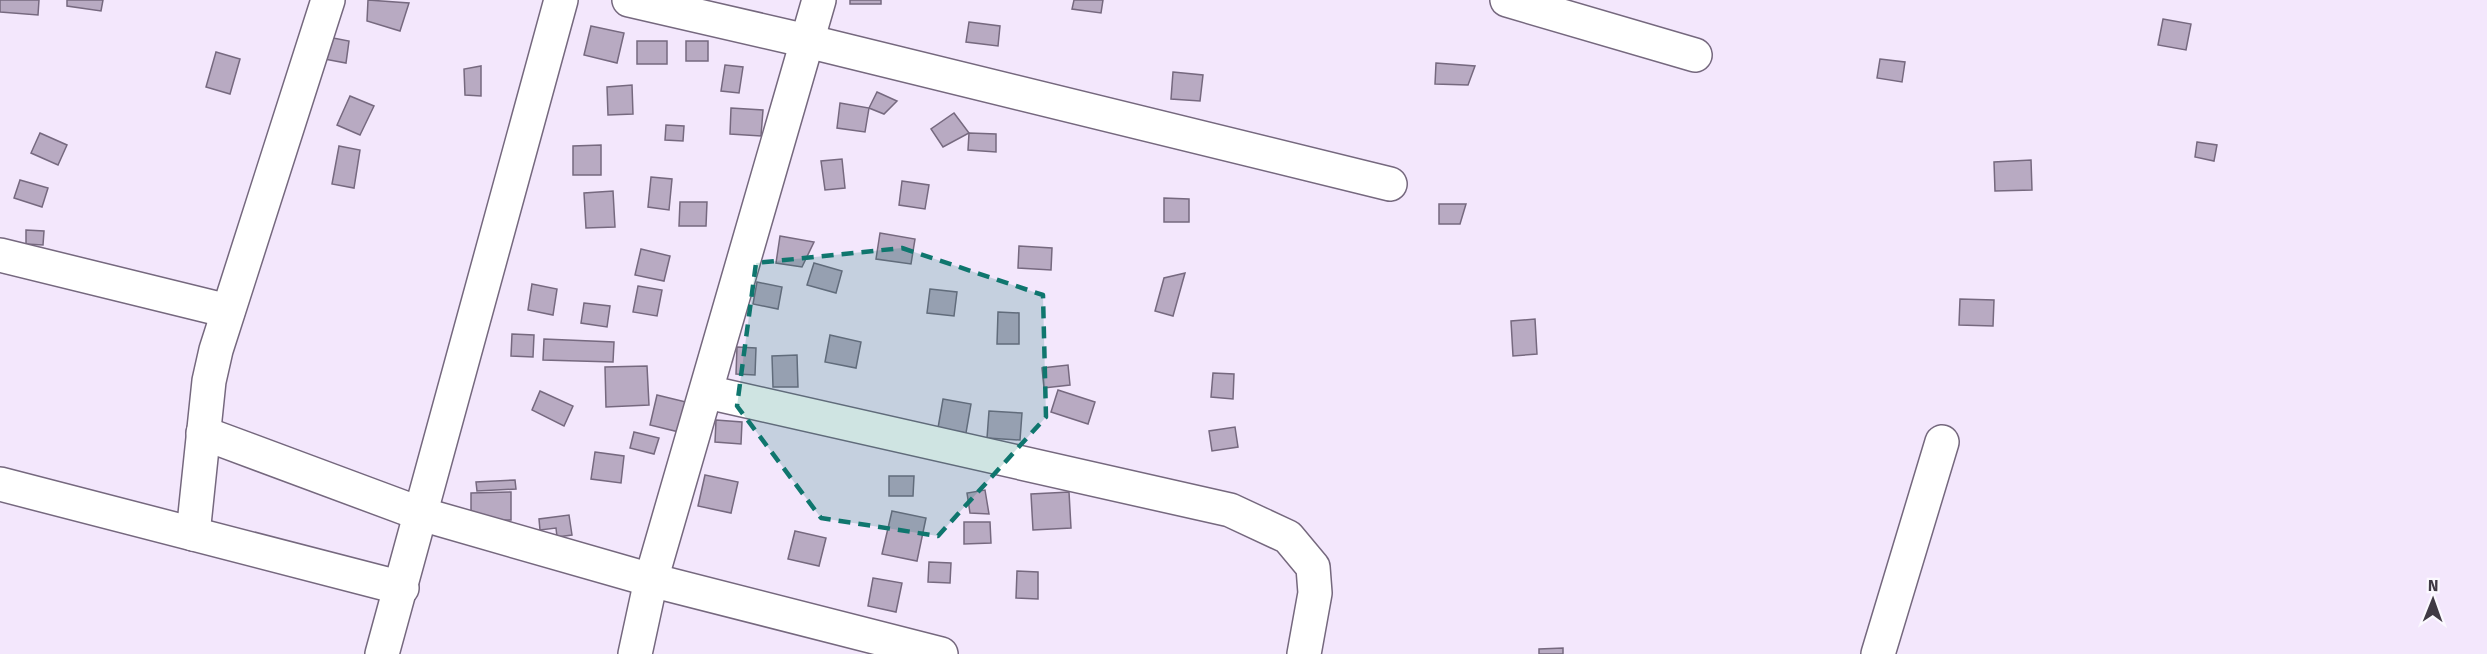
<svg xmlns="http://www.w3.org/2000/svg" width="2487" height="654" font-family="'Fira Sans',sans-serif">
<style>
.building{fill:#b8aac2;stroke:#76697f;stroke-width:1.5}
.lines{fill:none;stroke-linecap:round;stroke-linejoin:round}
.minor-casing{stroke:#75687e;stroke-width:36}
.minor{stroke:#fff;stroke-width:33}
.marked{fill:#0f766e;fill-opacity:0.2;stroke:#0f766e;stroke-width:4.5;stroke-dasharray:12 8;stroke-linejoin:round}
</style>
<rect width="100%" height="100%" fill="#f3e7fc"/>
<!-- building -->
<g class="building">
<polygon points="0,0 39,0 38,15 0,12"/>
<polygon points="67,0 103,0 101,11 67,6"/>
<polygon points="368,0 409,3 400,31 367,21"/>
<rect x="850" y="0" width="31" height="4"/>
<polygon points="1074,0 1103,0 1101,13 1072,9"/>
<polygon points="2163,19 2191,24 2186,50 2158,45"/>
<polygon points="969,22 1000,26 998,46 966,42"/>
<polygon points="591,26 624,33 617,63 584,55"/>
<polygon points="328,37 349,41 346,63 324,59"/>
<rect x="637" y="41" width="30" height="23"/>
<rect x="686" y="41" width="22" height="20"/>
<polygon points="216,52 240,59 230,94 206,87"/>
<polygon points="1880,59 1905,62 1902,82 1877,78"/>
<polygon points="1436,63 1475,66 1468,85 1435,84"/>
<polygon points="725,65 743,67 739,93 721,91"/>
<polygon points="481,66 481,96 465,95 464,69"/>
<polygon points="1173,72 1203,75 1200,101 1171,99"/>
<polygon points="632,85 633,114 608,115 607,87"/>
<polygon points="877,92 897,101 884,114 869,108"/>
<polygon points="350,96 374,106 360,135 337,125"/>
<polygon points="840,103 869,108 865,132 837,128"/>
<polygon points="731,108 763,110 761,136 730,134"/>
<polygon points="954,113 969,133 943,147 931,129"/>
<polygon points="666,125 684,126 683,141 665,140"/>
<polygon points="40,133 67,145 58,165 31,153"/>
<polygon points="969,133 996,134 996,152 968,150"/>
<polygon points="2197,142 2217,145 2214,161 2195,157"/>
<polygon points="601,145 601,175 573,175 573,146"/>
<polygon points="339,146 360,150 354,188 332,184"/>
<polygon points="842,159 845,188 825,190 821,161"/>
<polygon points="2031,160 2032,190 1995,191 1994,162"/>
<polygon points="651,177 672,179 669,210 648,207"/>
<polygon points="20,180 48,188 42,207 14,198"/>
<polygon points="902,181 929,185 925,209 899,205"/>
<polygon points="613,191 615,227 586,228 584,193"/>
<polygon points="1164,198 1189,199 1189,222 1164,222"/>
<polygon points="680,202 707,202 706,226 679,226"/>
<polygon points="1439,204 1466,204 1460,224 1439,224"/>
<polygon points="26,230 44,231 43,245 26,244"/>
<polygon points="880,233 915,239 911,264 876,259"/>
<polygon points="780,236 814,242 802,267 776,263"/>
<polygon points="1019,246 1052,248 1051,270 1018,268"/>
<polygon points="641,249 670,256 664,281 635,275"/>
<polygon points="814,263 842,271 836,293 807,285"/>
<polygon points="1185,273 1173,316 1155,311 1164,278"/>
<polygon points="757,282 782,287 778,309 753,304"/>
<polygon points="532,284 557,289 553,315 528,310"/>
<polygon points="638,286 662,290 657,316 633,312"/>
<polygon points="930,289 957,292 954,316 927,313"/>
<polygon points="1960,299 1994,300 1993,326 1959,325"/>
<polygon points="584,303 610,306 607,327 581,323"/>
<polygon points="998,312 1019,313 1019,344 997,344"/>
<polygon points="1535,319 1537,354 1513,356 1511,321"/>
<polygon points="512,334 534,335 533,357 511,356"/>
<polygon points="830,335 861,342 856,368 825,362"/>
<polygon points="544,339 614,342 613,362 543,360"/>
<polygon points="737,347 756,348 755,375 736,374"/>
<polygon points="797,355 798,387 773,387 772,356"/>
<polygon points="1068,365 1070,385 1044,388 1042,368"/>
<polygon points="647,366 649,405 606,407 605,367"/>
<polygon points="1213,373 1234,374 1233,399 1211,397"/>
<polygon points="1058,390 1095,402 1088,424 1051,412"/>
<polygon points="540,391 573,406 564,426 532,410"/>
<polygon points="657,395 686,402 679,432 650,425"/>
<polygon points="943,399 971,404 966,433 938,428"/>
<polygon points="989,411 1022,413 1020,440 987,438"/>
<polygon points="716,420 742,422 741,444 715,442"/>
<polygon points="1235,427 1238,447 1212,451 1209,431"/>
<polygon points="634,432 659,438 654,454 630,448"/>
<polygon points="595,452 624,456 621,483 591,479"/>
<polygon points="705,475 738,482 731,513 698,506"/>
<polygon points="889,476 914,476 913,496 889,496"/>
<polygon points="515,480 516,489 477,491 476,482"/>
<polygon points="985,490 989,514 970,513 967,493"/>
<polygon points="511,492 511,520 471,521 471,493"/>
<polygon points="1069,492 1071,528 1033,530 1031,494"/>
<polygon points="892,511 926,518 917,561 882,554"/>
<polygon points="569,515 572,535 557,537 556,528 540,530 539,519"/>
<polygon points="964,522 990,522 991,543 964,544"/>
<polygon points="795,531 826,538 819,566 788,559"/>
<polygon points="929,562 951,563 950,583 928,582"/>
<polygon points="1017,571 1038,572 1038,599 1016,598"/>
<polygon points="873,578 902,583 896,612 868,606"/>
<polygon points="1563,648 1563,654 1539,654 1539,649"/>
</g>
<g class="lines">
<!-- minor casing -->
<g class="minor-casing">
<g id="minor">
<polyline points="629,0 807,41 1390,184"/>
<polyline points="1507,0 1695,55"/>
<polyline points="0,255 228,311"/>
<polyline points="707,392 1230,510 1288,537 1313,567 1315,593 1304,654"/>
<polyline points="203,433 421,514 651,580 941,654"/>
<polyline points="0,484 402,588"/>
<polyline points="193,534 209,381 216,350 328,0"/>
<polyline points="382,654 561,0"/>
<polyline points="635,654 651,580 819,0"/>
<polyline points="1878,654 1942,442"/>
</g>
</g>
<!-- minor -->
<use href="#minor" class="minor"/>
</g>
<!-- marked area -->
<path class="marked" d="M902,248L1043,295L1046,417L938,536L821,518L737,406L756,263Z"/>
<!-- north arrow -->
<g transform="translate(2433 600) rotate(1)" stroke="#fbf9fe" stroke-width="4.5" paint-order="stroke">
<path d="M0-4.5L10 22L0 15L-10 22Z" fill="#403a44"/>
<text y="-9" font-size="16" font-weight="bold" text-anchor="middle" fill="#403a44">N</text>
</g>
</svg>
